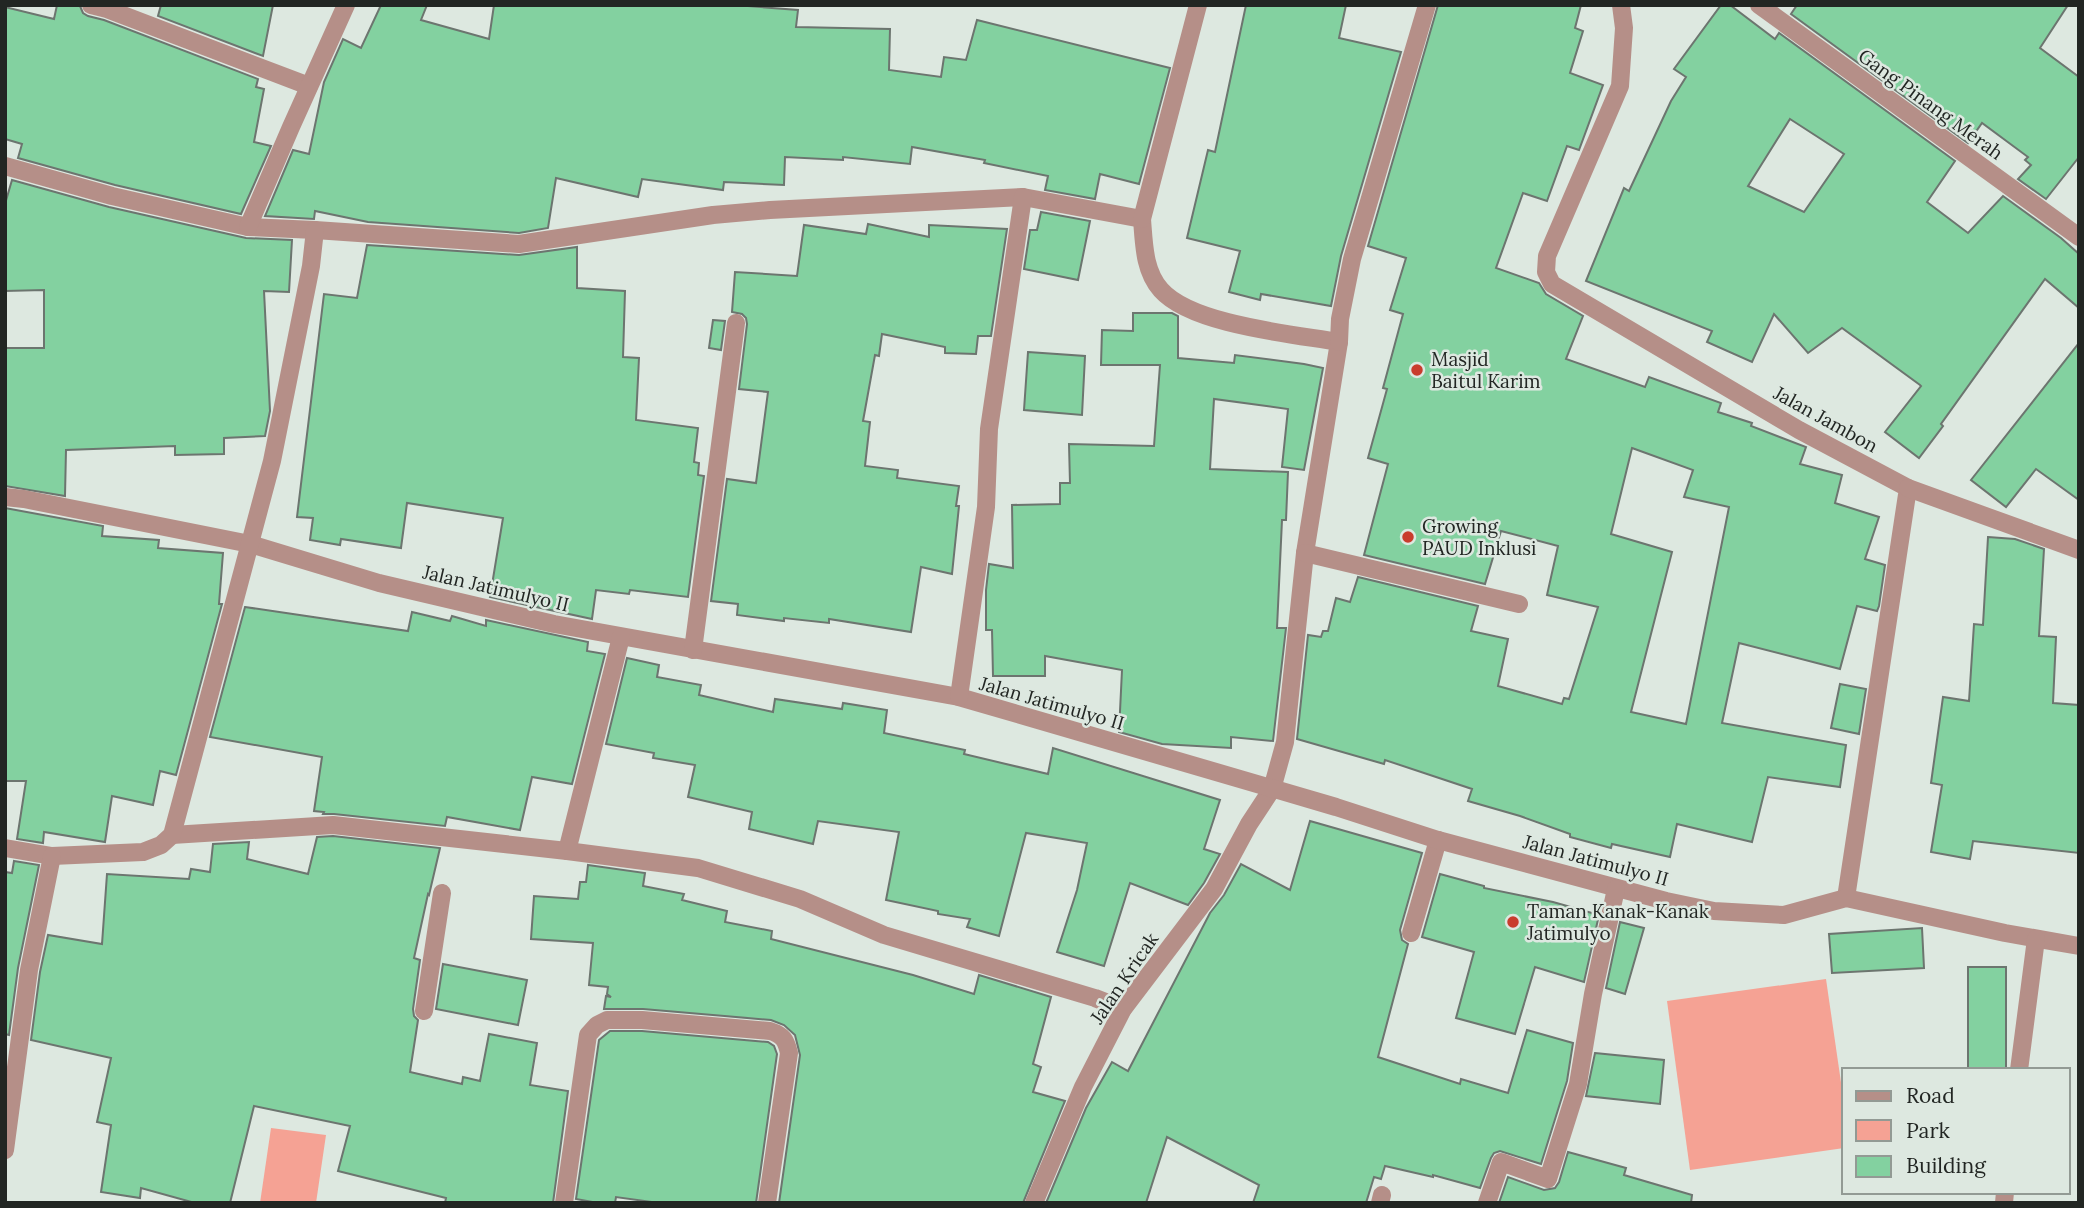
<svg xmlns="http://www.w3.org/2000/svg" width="2084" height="1208" font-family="Lora,serif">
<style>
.green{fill:#f5a294}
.building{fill:#83d1a0;stroke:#6c756f;stroke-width:2;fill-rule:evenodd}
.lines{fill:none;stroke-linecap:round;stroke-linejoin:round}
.service{stroke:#b58f88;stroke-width:18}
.minor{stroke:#b58f88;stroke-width:18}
.poi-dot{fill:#c93c2d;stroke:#dde8e0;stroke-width:2.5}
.labels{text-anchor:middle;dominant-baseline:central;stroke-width:5;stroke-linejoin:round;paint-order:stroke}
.street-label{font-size:19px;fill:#222623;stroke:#dde8e0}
.poi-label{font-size:19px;fill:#222623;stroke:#dde8e0;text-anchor:start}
</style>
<rect width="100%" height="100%" fill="#dde8e0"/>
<!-- green -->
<g class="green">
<polygon points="1826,979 1844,1103 1844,1148 1690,1170 1667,1001"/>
<polygon points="271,1128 326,1135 316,1203 260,1203"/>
</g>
<!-- building -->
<g class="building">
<polygon points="57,5 80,6 83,13 88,16 104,20 258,79 256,87 264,89 254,142 271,146 241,214 115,185 18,158 22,144 5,139 5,7 54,19"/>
<polygon points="161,5 273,5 263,56 158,16"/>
<polygon points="381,5 427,5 421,20 489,39 494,5 735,5 798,10 796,27 890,29 889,70 941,77 944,57 966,60 977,20 1170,68 1139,184 1100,174 1095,199 1045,190 1048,176 984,163 985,160 912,147 910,164 843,157 843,160 785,157 784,185 724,182 723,190 642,179 638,197 556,178 548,228 519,233 368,222 315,211 314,219 265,216 293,150 309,154 324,82 343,39 361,48"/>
<polygon points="1246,5 1346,5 1339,38 1401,52 1341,256 1331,306 1261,294 1260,300 1229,292 1240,251 1187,238 1208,150 1215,152"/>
<path d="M1438,5H1581L1575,28L1583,31L1570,73L1603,85L1579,150L1567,146L1547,201L1523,193L1496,268L1539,283L1546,294L1583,316L1566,359L1645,387L1649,377L1721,403L1718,412L1752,423L1751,426L1806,447L1800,464L1842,475L1835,503L1879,517L1865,559L1885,565L1879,606L1877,611L1857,606L1840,669L1739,643L1722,723L1846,745L1840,787L1768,777L1752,842L1677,824L1670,857L1612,844L1611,848L1570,837V834L1520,816L1468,801L1472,789L1385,760L1384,764L1297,739L1308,635L1321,637L1323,631H1328L1336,598L1350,602L1358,577L1478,606L1471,631L1508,639L1498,686L1562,704L1564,698L1569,699L1598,607L1547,595L1558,546L1501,531L1485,584L1364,555L1388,464L1368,458L1387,389L1383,388L1403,314L1390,310L1406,258L1368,246ZM1632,448L1693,470L1684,497L1729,507L1686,724L1631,712L1672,552L1611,534Z"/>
<path d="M1721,5H1730L1775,39L1779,33L1955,161L1927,202L1968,233L2003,196L2061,238L2079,254V308L2045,279L1941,424L1943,426L1919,458L1885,432L1921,386L1920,385L1842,328L1808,353L1774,314L1752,362L1707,342L1712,331L1586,281L1624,188L1629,191L1671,101L1686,77L1674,69ZM1790,119L1844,154L1804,212L1748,186Z"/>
<polygon points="1797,5 2068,5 2040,48 2079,77 2079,157 2046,199 2018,179 2031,165 2025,160 2028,157 1982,123 1968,143 1791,14"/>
<polygon points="12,180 109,207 246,238 292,240 289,292 264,291 270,411 265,436 224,438 224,454 175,455 175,446 66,450 65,496 5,486 5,348 44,348 44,290 5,291 5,204"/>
<polygon points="1041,212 1090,221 1078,280 1024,269 1030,230 1037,230"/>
<polygon points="868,224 929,237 929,225 1007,229 991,336 978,336 976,354 945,353 945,347 882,334 879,356 875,355 863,421 870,422 865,466 898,470 897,478 959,486 956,506 959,506 952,574 921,567 911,632 829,619 829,623 784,618 784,621 737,615 738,604 711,601 727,479 756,483 768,392 739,389 747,324 746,318 742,314 732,312 735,272 797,276 804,225 866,234"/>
<polygon points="367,245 519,255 577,247 577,288 625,291 623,357 639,358 636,420 698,428 694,462 699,463 698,475 704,476 688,597 630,590 629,594 596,590 592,619 490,597 503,518 407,503 401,548 341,539 340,545 310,540 313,518 297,517 324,294 357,298"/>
<polygon points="1133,313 1172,313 1178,316 1178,358 1234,363 1235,355 1304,364 1323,368 1304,470 1282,467 1288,409 1214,399 1210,469 1288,472 1286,520 1282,520 1277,628 1286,628 1273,741 1231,737 1231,748 1162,744 1119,732 1122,670 1045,656 1045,676 993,676 992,630 986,630 986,590 989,564 1013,568 1012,505 1060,504 1060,483 1070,483 1069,444 1154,446 1160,365 1101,365 1102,330 1133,331"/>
<polygon points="713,320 725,321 721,350 709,348"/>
<polygon points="2079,343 2079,500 2036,469 2006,507 1971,480"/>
<polygon points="1028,352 1085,356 1082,415 1024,410"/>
<polygon points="5,508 103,526 102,536 159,540 158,548 223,553 219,604 222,604 176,775 160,771 153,805 112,796 105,842 44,832 43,843 17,839 26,781 5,781"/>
<polygon points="1988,537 2015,539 2044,549 2039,636 2056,637 2053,703 2079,705 2079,853 1973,841 1970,859 1931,852 1942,785 1931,783 1943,697 1969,701 1974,624 1983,625"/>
<polygon points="245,607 408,631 412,612 450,621 452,616 486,626 486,620 588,642 587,651 605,654 572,784 532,777 520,830 447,817 445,826 334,814 323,814 324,812 314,811 322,757 210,737"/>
<polygon points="627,658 659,665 657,677 701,685 699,695 773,712 775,699 842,709 843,703 887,710 884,733 965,750 964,754 1048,774 1053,748 1220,800 1204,849 1220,854 1204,883 1188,905 1130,883 1104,966 1057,952 1077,890 1087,843 1026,833 999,936 967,927 970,919 938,914 938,911 886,900 899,832 818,821 813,844 749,829 752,812 688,797 695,765 653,758 654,753 606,744"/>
<polygon points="1840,684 1866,689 1859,734 1831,728"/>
<polygon points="1310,821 1422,853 1400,930 1402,940 1408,944 1378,1057 1460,1084 1461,1079 1508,1093 1527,1030 1573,1043 1567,1081 1541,1164 1500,1151 1494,1153 1491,1158 1480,1188 1433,1175 1433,1177 1385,1166 1381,1179 1374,1177 1366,1203 1253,1203 1259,1185 1167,1137 1146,1203 1046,1203 1086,1108 1112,1062 1128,1071 1210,913 1224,895 1241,864 1290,890"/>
<polygon points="333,836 440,848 429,895 428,894 414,958 420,960 413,1009 414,1016 418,1020 410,1072 462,1084 463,1077 480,1081 489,1034 537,1043 530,1085 568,1091 553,1203 445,1203 446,1198 338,1171 350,1126 254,1106 230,1203 195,1203 141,1188 140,1198 101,1192 111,1125 97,1122 111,1058 31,1040 40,972 48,935 102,944 107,874 189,879 191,869 210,872 213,844 249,842 247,859 308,874 317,837"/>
<polygon points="14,861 39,865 18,968 9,1035 5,1034 5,872 12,873"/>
<polygon points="588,865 645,873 643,886 684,894 682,900 727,911 725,922 772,931 771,939 913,975 974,994 979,975 1051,997 1033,1064 1041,1067 1033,1092 1065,1101 1023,1203 779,1203 800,1055 795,1035 784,1025 771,1020 643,1009 604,1009 606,996 611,997 607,994 608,987 589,985 593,943 531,939 534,896 578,899 580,882 586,882"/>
<polygon points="1440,874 1484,886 1484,888 1553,902 1599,915 1584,982 1535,967 1515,1034 1456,1018 1474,952 1422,937"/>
<polygon points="1620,922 1644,928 1625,994 1606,988"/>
<polygon points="1922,928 1924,968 1832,973 1829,934"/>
<polygon points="443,964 527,980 518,1025 436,1009"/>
<rect x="1968" y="967" width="38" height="103"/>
<polygon points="610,1031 642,1031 768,1042 774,1046 777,1054 756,1203 659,1203 616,1197 615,1203 598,1203 576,1199 599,1040"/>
<polygon points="1595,1053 1664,1060 1660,1104 1586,1096"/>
<polygon points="1568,1152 1626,1168 1624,1175 1692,1195 1691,1203 1499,1203 1508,1177 1544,1190 1555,1188 1559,1182"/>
</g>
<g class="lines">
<!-- service -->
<g class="service">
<polyline points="1411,933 1438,840"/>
<polyline points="424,1011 442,893"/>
</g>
<!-- minor -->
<g class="minor">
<polyline points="91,5 107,9 309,86"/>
<polyline points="1621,5 1624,28 1620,86 1547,256 1546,272 1552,284 1799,430 1908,488 1846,898"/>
<polyline points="1759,5 2079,237"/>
<path d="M5,166L112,196L248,227L315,230L519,244L713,215L770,210L1023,197L1142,219C1144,244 1144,271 1161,290C1192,325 1293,334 1339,342L1305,553L1285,742L1272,789L1249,824L1214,889L1123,1009L1083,1087L1034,1203"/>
<polyline points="1142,219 1198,5"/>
<polyline points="248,227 291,127 346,5"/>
<polyline points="1339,342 1340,319 1352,259 1427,5"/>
<polyline points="1908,488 2079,550"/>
<polyline points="5,497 24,499 250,544 379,583 554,624 959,697 1336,807 1438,840 1666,901 1714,911 1784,915 1846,898 2005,933 2079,946"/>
<polyline points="1305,553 1519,604"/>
<polyline points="693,650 736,323"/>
<polyline points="959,697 986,507 989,429 1023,197"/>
<polyline points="172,835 333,825 567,851 698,868 800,899 884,935 1095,998 1123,1009"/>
<polyline points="5,848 52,856 143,852 161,845 172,835 272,461 311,266 315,230"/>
<polyline points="567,851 621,637"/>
<polyline points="2019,1070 2036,939"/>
<polyline points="5,1150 29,970 52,856"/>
<path d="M564,1203L588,1035L597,1025L607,1020H642L770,1031C783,1035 786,1040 789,1053L767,1203"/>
<polyline points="1380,1203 1382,1195"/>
<polyline points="1487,1203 1501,1162 1548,1179 1578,1084 1593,994 1616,889"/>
<polyline points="2004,1203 2005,1192"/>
</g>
</g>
<!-- markers -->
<g class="poi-dot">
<circle cx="1417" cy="370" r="7"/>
<circle cx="1408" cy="537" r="7"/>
<circle cx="1513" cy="922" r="7"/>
</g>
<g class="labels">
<!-- street labels -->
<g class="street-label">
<text transform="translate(1931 104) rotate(36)">Gang Pinang Merah</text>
<text transform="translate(1826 419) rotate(29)">Jalan Jambon</text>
<text transform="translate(496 588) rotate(13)">Jalan Jatimulyo II</text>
<text transform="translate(1052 703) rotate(16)">Jalan Jatimulyo II</text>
<text transform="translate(1596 860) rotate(15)">Jalan Jatimulyo II</text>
<text transform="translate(1124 978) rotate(-56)">Jalan Kricak</text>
</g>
<!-- poi labels -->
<g class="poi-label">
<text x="1431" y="359">Masjid<tspan x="1431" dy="22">Baitul Karim</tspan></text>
<text x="1422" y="526">Growing<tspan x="1422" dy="22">PAUD Inklusi</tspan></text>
<text x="1527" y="911">Taman Kanak-Kanak<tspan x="1527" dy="22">Jatimulyo</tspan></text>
</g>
</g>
<!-- border -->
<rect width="2084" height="1208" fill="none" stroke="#222623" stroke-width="14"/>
<!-- legend -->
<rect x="1842" y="1068" width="228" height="126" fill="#dde8e0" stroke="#929a94" stroke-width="2"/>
<rect x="1856" y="1091" width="35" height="10" fill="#b58f88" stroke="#929a94" stroke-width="2"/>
<text x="1906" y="1103" font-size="21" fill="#222623">Road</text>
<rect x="1856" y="1120" width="35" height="21" fill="#f5a294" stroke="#929a94" stroke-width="2"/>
<text x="1906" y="1138" font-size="21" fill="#222623">Park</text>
<rect x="1856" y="1156" width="35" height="21" fill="#83d1a0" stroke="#929a94" stroke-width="2"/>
<text x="1906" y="1173" font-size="21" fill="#222623">Building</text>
</svg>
